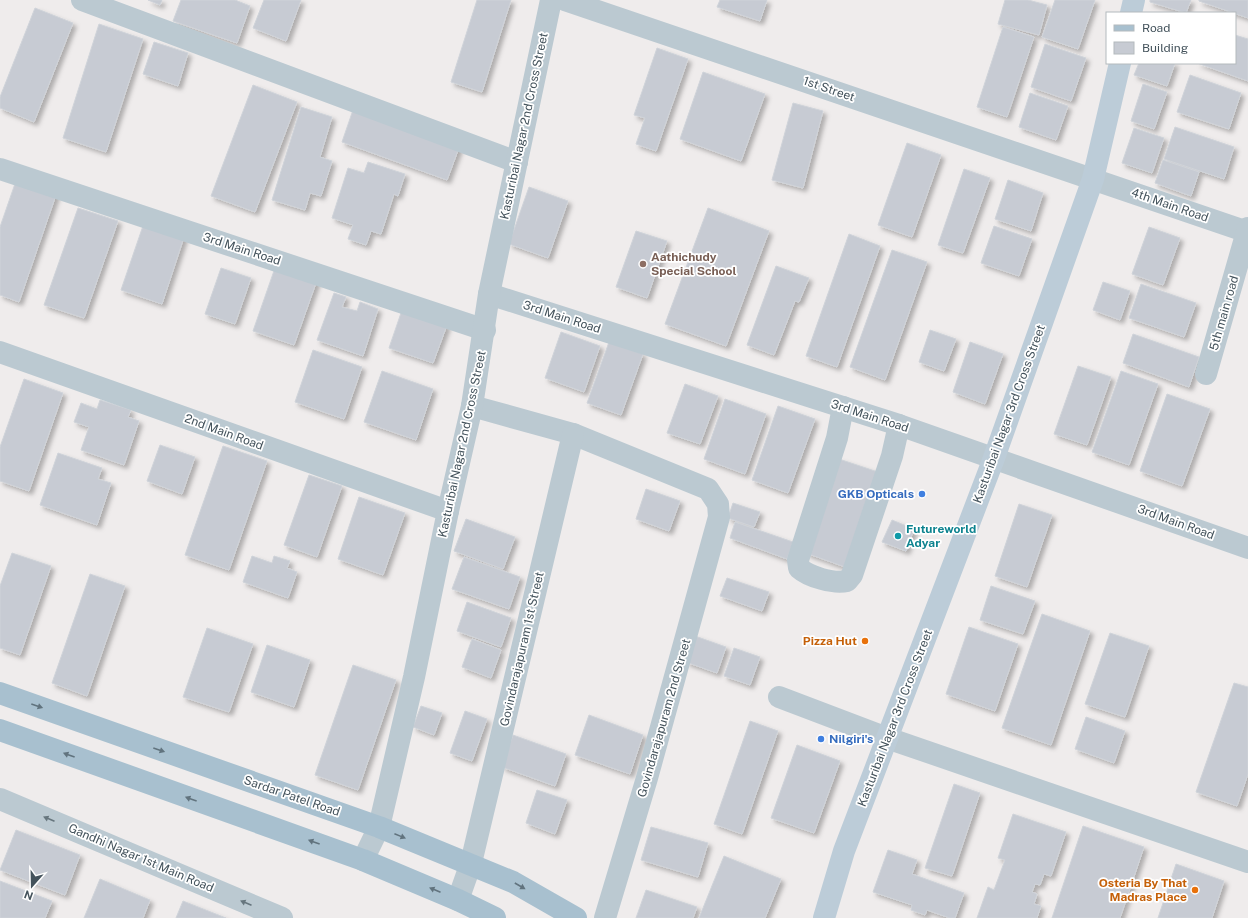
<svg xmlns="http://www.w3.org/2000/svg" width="1248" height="918" font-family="'Public Sans',sans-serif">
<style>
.building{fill:#c7cbd3;stroke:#cfd3d9;filter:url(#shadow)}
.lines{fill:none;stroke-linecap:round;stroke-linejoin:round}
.street{stroke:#bbc9d1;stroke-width:22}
.secondary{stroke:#bcccd8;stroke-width:22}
.primary{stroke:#a8c0cf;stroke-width:22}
.oneway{fill:#61737e}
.oneway2{fill:#67767e}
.education-dot{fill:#8d6e63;stroke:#fff;stroke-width:1.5}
.shop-dot{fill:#3f7fe0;stroke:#fff;stroke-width:1.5}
.culture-dot{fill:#0f9aa8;stroke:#fff;stroke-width:1.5}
.food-dot{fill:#e8710a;stroke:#fff;stroke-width:1.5}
.labels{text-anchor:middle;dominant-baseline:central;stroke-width:3.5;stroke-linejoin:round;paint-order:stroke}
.street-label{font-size:12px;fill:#43525b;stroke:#fff}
.education-label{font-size:12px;font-weight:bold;fill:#785e54;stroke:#fff;text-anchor:start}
.shop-label{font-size:12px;font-weight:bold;fill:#366cbe;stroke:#fff;text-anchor:end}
.culture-label{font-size:12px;font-weight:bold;fill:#0d838f;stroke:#fff;text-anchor:start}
.food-label{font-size:12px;font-weight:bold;fill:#c56008;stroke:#fff;text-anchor:end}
</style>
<defs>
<filter id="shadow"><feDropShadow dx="3.5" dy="3.5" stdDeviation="2" flood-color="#0004"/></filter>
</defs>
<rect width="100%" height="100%" fill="#efecec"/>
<!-- building -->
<g class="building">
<polygon points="148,0 162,0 160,5"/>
<polygon points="181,0 235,0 250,6 237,43 173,21"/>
<polygon points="264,0 301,0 286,41 253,28"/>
<polygon points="477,0 511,0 482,92 451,82"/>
<polygon points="720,0 767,0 760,21 717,7"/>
<polygon points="1005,0 1028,0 1047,5 1039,35 998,24"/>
<polygon points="1055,0 1095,0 1078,49 1042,37"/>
<polygon points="1150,0 1191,0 1186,13 1150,2"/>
<polygon points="1199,0 1248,0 1248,18 1199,1"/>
<polygon points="35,8 73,23 34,122 0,108 0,97"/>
<polygon points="99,24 143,39 106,152 63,138"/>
<polygon points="1003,27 1034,37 1007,117 977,107"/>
<polygon points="1235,35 1248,39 1248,81 1197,63 1235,63"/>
<polygon points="154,42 188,53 178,86 143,74"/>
<polygon points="1045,44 1086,58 1071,101 1031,87"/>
<polygon points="657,48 688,59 656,151 636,144 645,118 634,115"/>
<polygon points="1139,63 1175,63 1167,86 1134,75"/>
<polygon points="703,72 765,94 741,161 680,139"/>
<polygon points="1190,75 1241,93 1229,129 1177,112"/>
<polygon points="1143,84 1167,92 1154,129 1131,121"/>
<polygon points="253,85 297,102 255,212 211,196"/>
<polygon points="1030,93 1068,106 1056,140 1019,127"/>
<polygon points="793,103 823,111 803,188 772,180"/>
<polygon points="301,107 332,117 320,157 332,161 321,196 310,193 305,210 272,200"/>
<polygon points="354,107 460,145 447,180 342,142"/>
<polygon points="1175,127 1234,147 1224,179 1164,159"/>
<polygon points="1134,128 1164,138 1152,173 1122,163"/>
<polygon points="907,143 941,155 912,237 878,225"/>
<polygon points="1163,160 1199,172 1191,196 1155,183"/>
<polygon points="368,162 405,174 398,196 394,194 381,234 371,231 366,245 348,239 353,225 332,218 348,168 364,173"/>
<polygon points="964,169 990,178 963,253 938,245"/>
<polygon points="18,175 58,189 19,302 0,295 0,227"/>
<polygon points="1008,180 1043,193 1031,231 995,219"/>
<polygon points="529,187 568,201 548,258 509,244"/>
<polygon points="78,208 118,221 84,318 44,305"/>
<polygon points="708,208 769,231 726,346 665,324"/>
<polygon points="145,220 185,234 162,304 121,290"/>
<polygon points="994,226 1032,239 1019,276 981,263"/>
<polygon points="1149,227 1180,238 1163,285 1132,274"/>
<polygon points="636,231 667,241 647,298 616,287"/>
<polygon points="849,234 880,246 837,367 806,356"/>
<polygon points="892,250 927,262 885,380 850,367"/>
<polygon points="276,265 317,280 294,345 253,331"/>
<polygon points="776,266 809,278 799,302 795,301 774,355 747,345"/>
<polygon points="221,268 251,278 235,324 205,314"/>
<polygon points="1103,282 1130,291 1120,320 1093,310"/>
<polygon points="1141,284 1196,303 1184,337 1129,318"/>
<polygon points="334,293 346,297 342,307 357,311 360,302 378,309 363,356 317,340"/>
<polygon points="402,310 447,325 433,363 389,348"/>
<polygon points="930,330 956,339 944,371 919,362"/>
<polygon points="561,332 600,346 584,392 545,378"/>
<polygon points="1133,334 1199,357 1189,387 1123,363"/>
<polygon points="609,342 643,354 621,415 587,403"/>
<polygon points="970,342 1003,354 985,404 953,392"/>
<polygon points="313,350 362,367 344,419 295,402"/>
<polygon points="1078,366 1111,377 1087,445 1054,434"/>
<polygon points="382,371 433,389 416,440 364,422"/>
<polygon points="1121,371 1158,384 1129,465 1092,452"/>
<polygon points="24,379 63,393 29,491 0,481 0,447"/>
<polygon points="685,384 718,396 700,444 667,433"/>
<polygon points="1167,394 1210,409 1182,486 1140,471"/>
<polygon points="725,399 766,414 745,474 704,459"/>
<polygon points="100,400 131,410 128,417 139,421 124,465 81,450 89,427 74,422 81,403 97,409"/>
<polygon points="778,406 815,419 788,493 752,480"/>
<polygon points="160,445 195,457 182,494 147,481"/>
<polygon points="223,446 267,461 229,570 185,555"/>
<polygon points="58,453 102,468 98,479 111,483 97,525 40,505"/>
<polygon points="839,459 881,473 848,568 806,553"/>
<polygon points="309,475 342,486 317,557 284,545"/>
<polygon points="646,489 680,501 669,531 636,519"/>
<polygon points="359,497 405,513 383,575 338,559"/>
<polygon points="733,503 760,512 754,527 728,518"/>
<polygon points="1019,504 1052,515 1027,587 995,576"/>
<polygon points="466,519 515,537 503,569 454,551"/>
<polygon points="892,520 914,529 906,551 882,542"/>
<polygon points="735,522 793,542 787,559 730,538"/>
<polygon points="12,553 51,566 20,655 0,648 0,586"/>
<polygon points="252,556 272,563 274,556 290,561 287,568 297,572 288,598 243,582"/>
<polygon points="464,557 520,577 509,609 452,589"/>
<polygon points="90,574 125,586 87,696 52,683"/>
<polygon points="727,578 769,592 762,611 720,596"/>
<polygon points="991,586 1035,601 1023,634 980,620"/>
<polygon points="467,602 511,618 501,647 457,631"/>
<polygon points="1042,614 1090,631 1051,745 1002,728"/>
<polygon points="969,627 1018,644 995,711 946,694"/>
<polygon points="207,628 253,644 229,712 183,697"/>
<polygon points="1110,633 1149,646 1125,717 1085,704"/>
<polygon points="695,636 726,647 717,673 686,662"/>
<polygon points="472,639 501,650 491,678 462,667"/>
<polygon points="267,645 310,660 294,707 251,692"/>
<polygon points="734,648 760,657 750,685 724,676"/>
<polygon points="353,665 396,680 358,790 315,775"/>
<polygon points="1234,683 1248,687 1248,774 1237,806 1196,792"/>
<polygon points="421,706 442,713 434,735 413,727"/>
<polygon points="465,711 487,719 472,761 450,753"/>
<polygon points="589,715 643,735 630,774 575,755"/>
<polygon points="1086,717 1125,731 1114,763 1075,749"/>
<polygon points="750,721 778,731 742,834 714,824"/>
<polygon points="513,735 566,754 555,786 502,767"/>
<polygon points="797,745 840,761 814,833 771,818"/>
<polygon points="954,784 980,793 952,876 925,868"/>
<polygon points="537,790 567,800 555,834 526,823"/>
<polygon points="1013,814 1066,832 1051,876 1044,874 1040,885 1035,884 1032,892 1037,894 1034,904 1041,906 1037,918 977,918 988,887 994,890 1005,860 998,858"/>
<polygon points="1083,826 1144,847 1120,918 1052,918"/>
<polygon points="651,827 708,843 698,877 641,860"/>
<polygon points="16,830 80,855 65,895 0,870"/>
<polygon points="888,850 917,860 912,874 964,893 955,918 950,918 927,910 925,915 911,910 912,905 873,892"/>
<polygon points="724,856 781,879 765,918 699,918"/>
<polygon points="1176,864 1224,881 1212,918 1158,918"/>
<polygon points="100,879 150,900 143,918 84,918"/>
<polygon points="0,881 52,901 45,918 0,918"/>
<polygon points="646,890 697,907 693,918 636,918"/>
<polygon points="183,901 226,918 176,918"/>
</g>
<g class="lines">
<!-- street -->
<g class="street">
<polyline points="82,0 517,162"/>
<polyline points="565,0 1248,232"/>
<polyline points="0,169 485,330"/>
<polyline points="489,294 899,425 1248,548"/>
<polyline points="0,352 448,511"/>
<polyline points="1206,374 1248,228"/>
<polyline points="472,406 573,434 708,489 718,504 719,517 647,778 605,918"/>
<path d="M843,407L837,438L798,560L799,568C809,577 834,584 847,581L852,575L892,456L899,425"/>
<polyline points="779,697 887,738 1248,862"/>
<polyline points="0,799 282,918"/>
<polyline points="363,860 379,827 414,677 448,511 472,406 489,294 551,0"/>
<polyline points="458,900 471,863 573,434"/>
</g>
<!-- secondary -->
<g class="secondary">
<polyline points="1131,13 1134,0"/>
<polyline points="824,918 844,851 994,458 1093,179 1120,63"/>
</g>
<!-- primary -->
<g class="primary">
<polyline points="0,693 379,827 513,882 576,918"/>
<polyline points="0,730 363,860 458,900 495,918"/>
</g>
</g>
<!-- one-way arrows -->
<defs><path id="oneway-solid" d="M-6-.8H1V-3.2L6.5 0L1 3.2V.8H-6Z"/></defs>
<g class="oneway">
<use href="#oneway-solid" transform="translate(37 706) rotate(19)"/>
<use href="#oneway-solid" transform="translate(159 750) rotate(19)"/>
<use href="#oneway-solid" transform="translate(69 755) rotate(-160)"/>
<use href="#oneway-solid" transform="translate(191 799) rotate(-160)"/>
<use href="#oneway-solid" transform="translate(400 836) rotate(22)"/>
<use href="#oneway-solid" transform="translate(314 842) rotate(-160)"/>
<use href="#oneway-solid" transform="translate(520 886) rotate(30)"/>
<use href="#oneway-solid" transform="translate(435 890) rotate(-157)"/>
</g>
<g class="oneway2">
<use href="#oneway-solid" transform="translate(49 819) rotate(-157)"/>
<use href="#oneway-solid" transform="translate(246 903) rotate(-157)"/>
</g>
<!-- markers -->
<circle class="education-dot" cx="643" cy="264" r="4"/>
<g class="shop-dot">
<circle cx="922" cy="494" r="4"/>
<circle cx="821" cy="739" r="4"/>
</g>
<circle class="culture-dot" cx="898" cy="536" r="4"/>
<g class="food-dot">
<circle cx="865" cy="641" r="4"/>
<circle cx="1195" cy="890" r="4"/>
</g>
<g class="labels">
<!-- street labels -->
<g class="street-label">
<text transform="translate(829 89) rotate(19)">1st Street</text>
<text transform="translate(524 126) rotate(-78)">Kasturibai Nagar 2nd Cross Street</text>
<text transform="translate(1170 205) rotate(19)">4th Main Road</text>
<text transform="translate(242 249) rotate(18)">3rd Main Road</text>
<text transform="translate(1224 313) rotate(-74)">5th main road</text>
<text transform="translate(562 317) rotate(18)">3rd Main Road</text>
<text transform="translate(1009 414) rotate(-70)">Kasturibai Nagar 3rd Cross Street</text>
<text transform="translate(870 416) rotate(18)">3rd Main Road</text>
<text transform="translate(224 432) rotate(20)">2nd Main Road</text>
<text transform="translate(462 444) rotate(-78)">Kasturibai Nagar 2nd Cross Street</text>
<text transform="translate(1176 522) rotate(20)">3rd Main Road</text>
<text transform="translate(522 649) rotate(-77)">Govindarajapuram 1st Street</text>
<text transform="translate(664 718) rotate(-74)">Govindarajapuram 2nd Street</text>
<text transform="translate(895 718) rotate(-69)">Kasturibai Nagar 3rd Cross Street</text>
<text transform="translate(292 796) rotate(19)">Sardar Patel Road</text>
<text transform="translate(141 858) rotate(23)">Gandhi Nagar 1st Main Road</text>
</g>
<!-- education labels -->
<g class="education-label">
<text x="651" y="257">Aathichudy<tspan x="651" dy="14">Special School</tspan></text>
</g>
<!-- shop labels -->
<g class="shop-label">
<text x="914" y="494">GKB Opticals</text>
<text x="829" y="739" text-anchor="start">Nilgiri's</text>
</g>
<!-- culture labels -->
<g class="culture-label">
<text x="906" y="529">Futureworld<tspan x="906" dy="14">Adyar</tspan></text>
</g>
<!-- food labels -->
<g class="food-label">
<text x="857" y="641">Pizza Hut</text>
<text x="1187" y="883">Osteria By That<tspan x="1187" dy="14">Madras Place</tspan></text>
</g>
</g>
<!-- legend -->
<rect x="1106" y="12" width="130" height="52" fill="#ffffff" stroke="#b4babd"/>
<rect x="1114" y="25" width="20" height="6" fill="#a8c0cf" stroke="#b4babd"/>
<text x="1142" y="32" font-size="12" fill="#43525b">Road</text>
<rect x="1114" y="42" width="20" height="12" fill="#c7cbd3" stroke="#b4babd"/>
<text x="1142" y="52" font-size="12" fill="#43525b">Building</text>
<!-- north arrow -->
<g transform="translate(32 886) rotate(200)" stroke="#ffffff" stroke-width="3" paint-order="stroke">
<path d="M0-3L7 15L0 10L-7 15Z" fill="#43525b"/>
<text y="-6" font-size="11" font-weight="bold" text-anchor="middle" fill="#43525b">N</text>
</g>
</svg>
